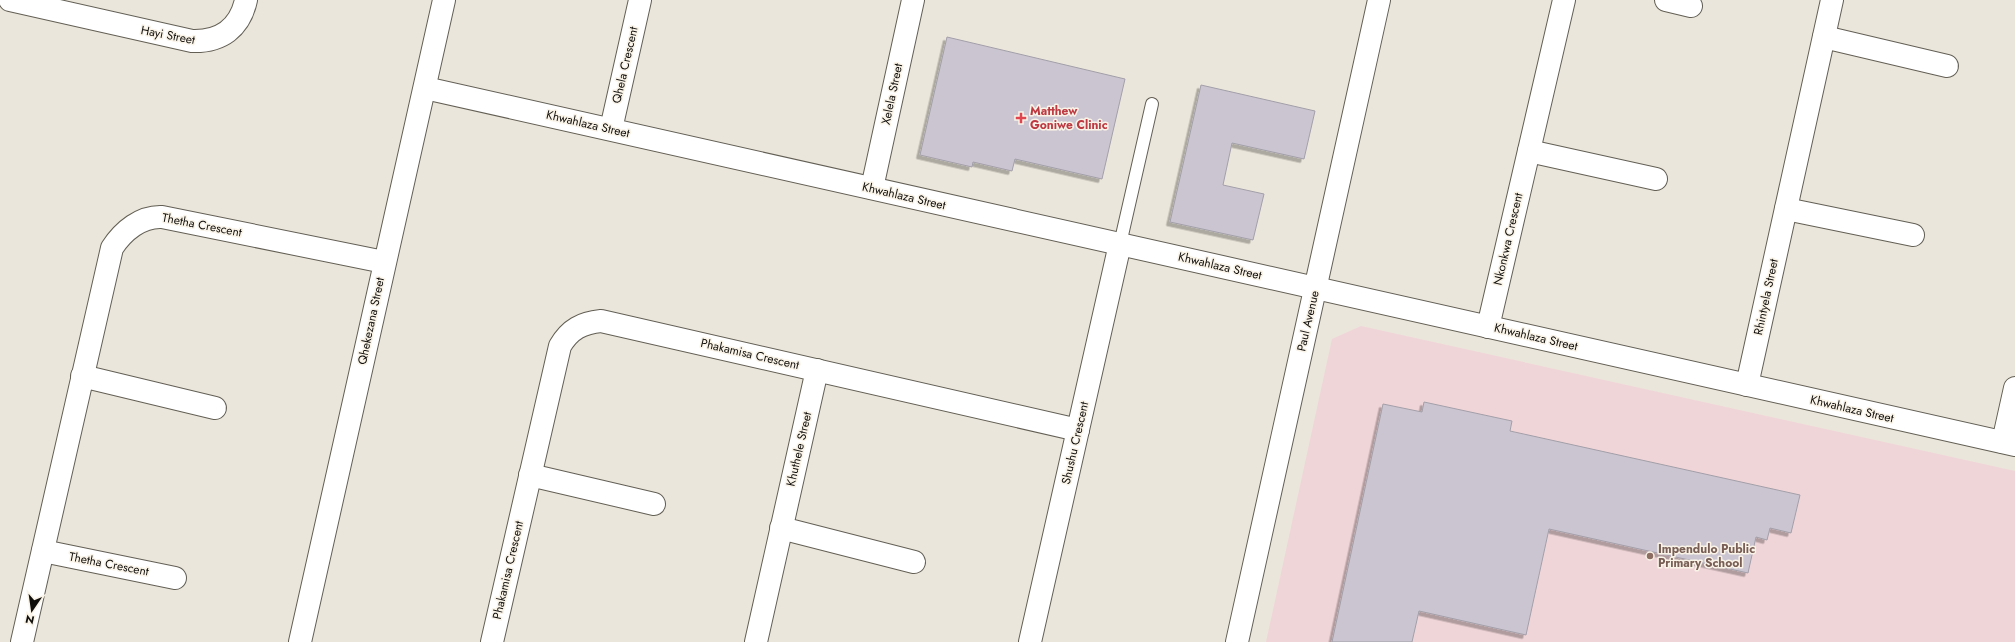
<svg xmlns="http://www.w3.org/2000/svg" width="2015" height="642" font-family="Jost,sans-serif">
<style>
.education{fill:#f0d5d8}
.building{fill:#cac5d0;stroke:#a39fa9;filter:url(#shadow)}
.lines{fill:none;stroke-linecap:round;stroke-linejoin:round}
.service-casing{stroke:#635f55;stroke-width:14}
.minor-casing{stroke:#635f55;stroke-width:24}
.service{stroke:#fff;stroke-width:12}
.minor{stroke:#fff;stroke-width:22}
.health-dot{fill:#e0444e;stroke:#f9f3e8;stroke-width:1.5}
.education-dot{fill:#8d6e63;stroke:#f9f3e8;stroke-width:1.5}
.labels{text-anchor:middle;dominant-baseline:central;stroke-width:3;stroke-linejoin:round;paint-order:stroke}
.street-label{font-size:12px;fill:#110f0c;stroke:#f9f3e8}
.health-label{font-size:12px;font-weight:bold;fill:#be3a42;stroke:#f9f3e8;text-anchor:start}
.education-label{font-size:12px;font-weight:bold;fill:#785e54;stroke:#f9f3e8;text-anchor:start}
</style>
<defs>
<filter id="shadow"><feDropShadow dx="-3.5" dy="3.5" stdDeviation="0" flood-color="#0004"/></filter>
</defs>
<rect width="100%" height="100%" fill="#ebe6db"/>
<!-- education -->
<polygon class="education" points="1361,326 2015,471 2015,642 1266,642 1332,339"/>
<!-- building -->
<g class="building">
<polygon points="947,37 1125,79 1102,179 1015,159 1012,171 973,162 972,167 920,155"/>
<polygon points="1201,85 1315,111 1304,159 1232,143 1223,185 1264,194 1253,240 1170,222"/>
<polygon points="1424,402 1512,421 1510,431 1800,495 1791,533 1770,528 1767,540 1756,537 1748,573 1549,529 1526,635 1419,611 1412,642 1332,642 1383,404 1422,412"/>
</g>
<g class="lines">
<!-- service casing -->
<g class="service-casing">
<polyline id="service" points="1120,244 1152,104"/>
</g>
<!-- minor casing -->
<g class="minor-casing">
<g id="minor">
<path d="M10,0L192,41C221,42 240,28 246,0"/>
<polyline points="1666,0 1691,6"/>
<polyline points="1824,37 1947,66"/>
<polyline points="425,88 2015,445"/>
<polyline points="611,129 640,0"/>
<polyline points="1529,151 1656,179"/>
<polyline points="872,188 913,0"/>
<polyline points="1786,209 1913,235"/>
<polyline points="1488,327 1564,0"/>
<polyline points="82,376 215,408"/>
<polyline points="1747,385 1832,0"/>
<polyline points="2003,442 2015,388"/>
<polyline points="530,475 654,504"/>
<polyline points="781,528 914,562"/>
<polyline points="43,551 175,578"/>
<path d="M22,642L112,248C123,231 141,216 162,217L384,262"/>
<polyline points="300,642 444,0"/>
<path d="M492,642L560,346C570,329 582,323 601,321L1078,430"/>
<polyline points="756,642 817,370"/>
<polyline points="1030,642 1120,244"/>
<polyline points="1237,642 1379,0"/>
</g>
</g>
<!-- service -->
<use href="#service" class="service"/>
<!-- minor -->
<use href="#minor" class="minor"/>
</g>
<!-- markers -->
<path class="health-dot" d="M1019 112h4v4h4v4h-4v4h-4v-4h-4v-4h4z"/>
<circle class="education-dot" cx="1650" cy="556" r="4"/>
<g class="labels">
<!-- street labels -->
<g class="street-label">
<text transform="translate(168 35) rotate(11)">Hayi Street</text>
<text transform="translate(625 65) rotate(-77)">Qhela Crescent</text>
<text transform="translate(892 94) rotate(-78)">Xelela Street</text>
<text transform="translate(588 124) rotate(13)">Khwahlaza Street</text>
<text transform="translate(904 196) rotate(13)">Khwahlaza Street</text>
<text transform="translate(202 225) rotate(11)">Thetha Crescent</text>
<text transform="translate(1508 239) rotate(-77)">Nkonkwa Crescent</text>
<text transform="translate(1220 266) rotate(13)">Khwahlaza Street</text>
<text transform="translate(1766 297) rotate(-78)">Rhintyela Street</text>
<text transform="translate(371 321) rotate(-78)">Qhekezana Street</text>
<text transform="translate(1308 321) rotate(-77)">Paul Avenue</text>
<text transform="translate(1536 337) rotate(13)">Khwahlaza Street</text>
<text transform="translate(750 354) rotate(13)">Phakamisa Crescent</text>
<text transform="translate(1852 409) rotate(13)">Khwahlaza Street</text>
<text transform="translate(1075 443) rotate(-77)">Shushu Crescent</text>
<text transform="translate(799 449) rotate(-77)">Khuthele Street</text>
<text transform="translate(109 564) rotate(11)">Thetha Crescent</text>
<text transform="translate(508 570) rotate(-77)">Phakamisa Crescent</text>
</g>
<!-- health labels -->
<g class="health-label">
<text x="1030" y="111">Matthew<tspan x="1030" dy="14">Goniwe Clinic</tspan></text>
</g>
<!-- education labels -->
<g class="education-label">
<text x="1658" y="549">Impendulo Public<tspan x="1658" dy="14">Primary School</tspan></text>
</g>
</g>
<!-- north arrow -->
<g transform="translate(32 610) rotate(193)" stroke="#f9f3e8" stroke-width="3" paint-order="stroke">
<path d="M0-3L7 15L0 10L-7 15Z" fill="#110f0c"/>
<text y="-6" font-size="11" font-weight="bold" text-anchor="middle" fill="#110f0c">N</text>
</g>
</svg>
